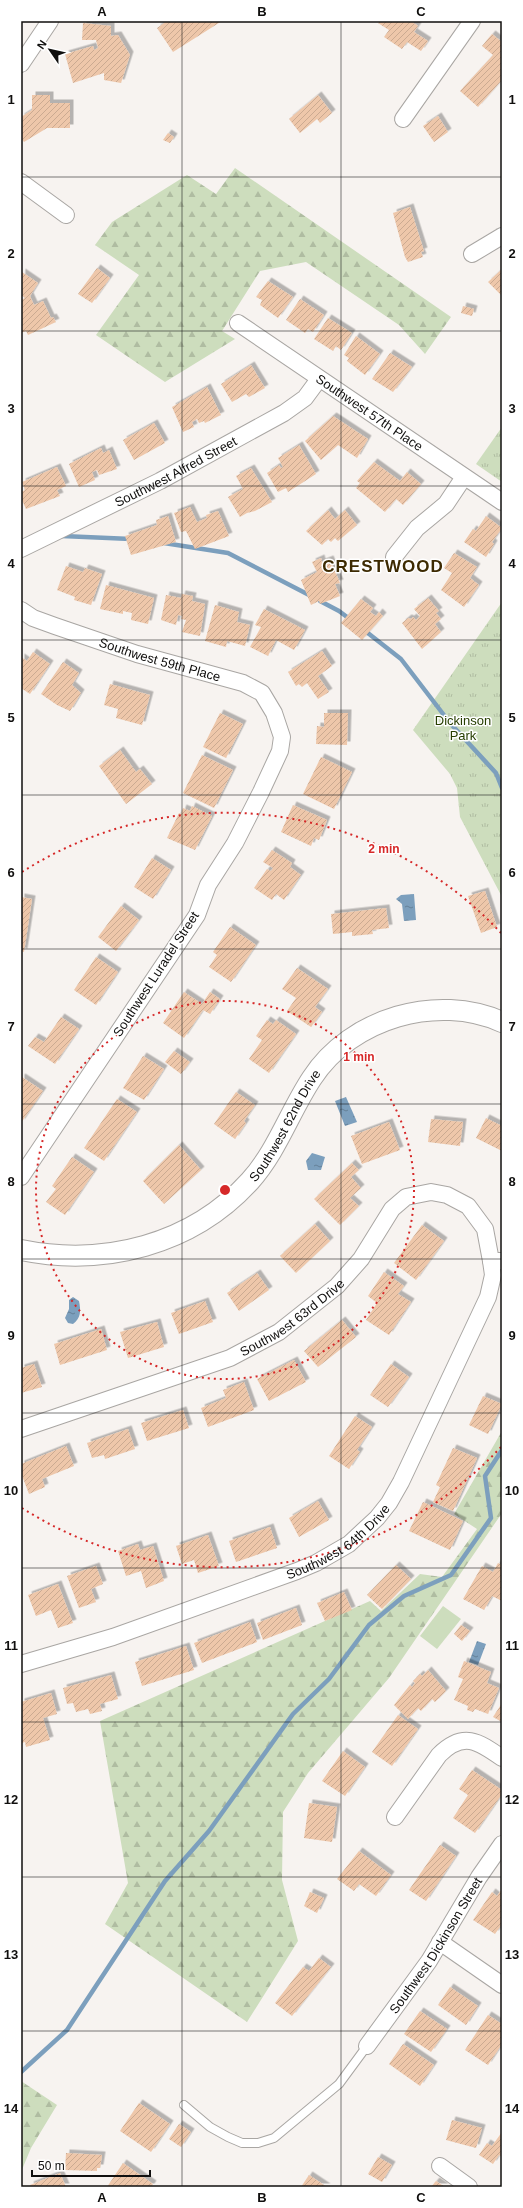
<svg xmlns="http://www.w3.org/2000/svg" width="523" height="2208" font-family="Arial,sans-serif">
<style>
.forest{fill:url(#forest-firs)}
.park{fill:url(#park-tufts)}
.pitch{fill:#cdddbd}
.water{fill:url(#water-ripples)}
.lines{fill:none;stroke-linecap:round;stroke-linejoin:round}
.stream{stroke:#7c9fbd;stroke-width:4.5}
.building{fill:url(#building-hatch);filter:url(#shadow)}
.service-casing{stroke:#a9a6a3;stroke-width:10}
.minor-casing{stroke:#a9a6a3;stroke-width:18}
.tertiary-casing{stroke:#a9a6a3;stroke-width:22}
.service{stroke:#fff;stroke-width:8}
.minor{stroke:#fff;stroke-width:16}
.tertiary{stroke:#fff;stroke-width:20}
.grid{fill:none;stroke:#100f0e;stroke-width:1;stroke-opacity:0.55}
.ring{fill:none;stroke:#d62828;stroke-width:2;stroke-dasharray:2 4}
.labels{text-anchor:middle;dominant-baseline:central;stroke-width:3;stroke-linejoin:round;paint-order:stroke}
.street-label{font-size:13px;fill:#100f0e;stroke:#fff}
.park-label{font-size:13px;fill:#273e00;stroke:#fff}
.district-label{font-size:17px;font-weight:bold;letter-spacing:1px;fill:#3d2a02;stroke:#fff}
.centre{fill:#d62828;stroke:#fff;stroke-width:2}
.ring-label{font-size:12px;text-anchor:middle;font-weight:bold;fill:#d62828;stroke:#fff;stroke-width:3;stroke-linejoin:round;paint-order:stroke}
.neatline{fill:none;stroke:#100f0e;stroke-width:1.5}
.grid-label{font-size:13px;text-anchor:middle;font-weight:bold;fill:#100f0e}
</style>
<defs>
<pattern id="forest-firs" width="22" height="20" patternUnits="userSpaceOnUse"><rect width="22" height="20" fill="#cdddbd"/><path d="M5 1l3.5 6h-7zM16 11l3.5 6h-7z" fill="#afbca1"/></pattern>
<pattern id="park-tufts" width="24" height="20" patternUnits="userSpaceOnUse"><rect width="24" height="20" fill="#cdddbd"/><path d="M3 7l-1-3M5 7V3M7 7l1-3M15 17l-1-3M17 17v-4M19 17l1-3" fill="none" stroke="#afbca1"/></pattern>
<pattern id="water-ripples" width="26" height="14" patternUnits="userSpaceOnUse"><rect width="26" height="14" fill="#7c9fbd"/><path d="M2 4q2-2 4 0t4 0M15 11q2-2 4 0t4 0" fill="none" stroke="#648098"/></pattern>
<pattern id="building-hatch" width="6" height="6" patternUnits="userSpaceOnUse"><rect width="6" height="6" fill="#eec7aa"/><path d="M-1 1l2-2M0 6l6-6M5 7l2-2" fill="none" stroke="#cbaa91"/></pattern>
<filter id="shadow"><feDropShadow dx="3.5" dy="-3.5" stdDeviation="0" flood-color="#0004"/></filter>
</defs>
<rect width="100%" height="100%" fill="#f7f3f0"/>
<!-- forest -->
<g class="forest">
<polygon points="235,168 451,317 425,354 399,325 306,262 260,271 222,331 235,339 165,382 96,335 139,275 95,245 112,222 187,175 216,194"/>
<polygon points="502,1431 502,1513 389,1678 308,1773 283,1812 282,1880 298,1941 247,2022 105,1924 128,1883 100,1721 370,1601 381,1611 420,1574 442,1577 477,1529 454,1514"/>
<polygon points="21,2081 57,2105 31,2148 21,2172"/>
</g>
<!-- park -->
<g class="park">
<polygon points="502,427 502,482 476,464"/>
<polygon points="502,602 502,897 460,817 457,788 450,774 413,730"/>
</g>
<!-- pitch -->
<polygon class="pitch" points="443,1606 461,1619 437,1649 420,1636"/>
<!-- water -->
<g class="water">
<polygon points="414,894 416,920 404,921 402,904 396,899 401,895"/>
<polygon points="346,1097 357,1122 345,1126 335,1101"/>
<polygon points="312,1153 325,1157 321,1170 308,1170 306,1161"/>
<path d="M73,1297L79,1301C81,1311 81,1318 73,1324L68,1323L65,1318L69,1309V1300Z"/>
<polygon points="477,1641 486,1644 478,1665 469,1662"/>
</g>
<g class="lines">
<!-- stream -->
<g class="stream">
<polyline points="62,536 131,539"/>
<polyline points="164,543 228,553 311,596"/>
<polyline points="320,601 339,611 351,620"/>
<polyline points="364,630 401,659 450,723 496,773 502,788"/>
<polyline points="21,2072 67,2030 165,1881 209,1831 293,1714 329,1679 369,1625 404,1596 451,1575 491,1518 485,1476 502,1450"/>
</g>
</g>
<!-- building -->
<g class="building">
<polygon points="167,21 222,21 173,52 157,28"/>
<polygon points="380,21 411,21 418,26 414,32 428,41 421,51 407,42 402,49 384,37 389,30 378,23"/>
<polygon points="83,23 111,26 111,36 118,35 130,55 121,83 104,80 104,73 73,83 65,54 93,46 94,50 98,48 96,40 82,40"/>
<polygon points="492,34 502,42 502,50 500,53 502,55 502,80 478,107 460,91 493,55 482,46"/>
<polygon points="32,95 50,95 50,103 70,103 70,128 47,128 24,142 21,138 21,117 32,110"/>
<polygon points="318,95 332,113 320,123 317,119 300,133 289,119"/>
<polygon points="438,116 448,132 434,142 423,126"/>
<polygon points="168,133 174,137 170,143 163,140"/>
<polygon points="410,207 424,251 421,252 423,257 408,262 405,257 393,213"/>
<polygon points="97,268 110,278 92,303 78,294"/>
<polygon points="501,270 502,271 502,296 488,282"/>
<polygon points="22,272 38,283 30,296 34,305 43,301 51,318 53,317 56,322 28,335 26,331 21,333 21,300 25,298 21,295"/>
<polygon points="268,281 293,297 278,318 260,305 262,300 256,297"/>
<polygon points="300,299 324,315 313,332 308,329 305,333 286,320"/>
<polygon points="463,306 474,309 472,316 461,313"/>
<polygon points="328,318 352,333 341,350 336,346 333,351 314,339"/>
<polygon points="356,336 380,354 365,375 347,361 349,358 344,355"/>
<polygon points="390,353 412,367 393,392 372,379"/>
<polygon points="251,365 265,388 249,397 246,394 232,402 221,384"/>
<polygon points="207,387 221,415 205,423 204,421 199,423 197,419 192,422 194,427 183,432 172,407"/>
<polygon points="333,416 368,439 357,458 338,445 321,460 305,441"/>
<polygon points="154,423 165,443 134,460 123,440"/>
<polygon points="299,445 316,474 288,492 286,488 278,492 267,473 279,465 281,468 283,467 278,458"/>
<polygon points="101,448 103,453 109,450 117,469 99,475 97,470 92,472 95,480 79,487 69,464"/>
<polygon points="374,462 400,481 407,472 421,484 403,505 396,499 385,512 356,488 360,483 357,481"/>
<polygon points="57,467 66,486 57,490 60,496 26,509 21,498 21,492 25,490 22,482"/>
<polygon points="251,468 272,502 255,511 247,513 240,517 228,497 243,489 236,476"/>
<polygon points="190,507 197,522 207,518 206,515 218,511 229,536 195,549 186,531 181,532 174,513"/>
<polygon points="328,510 335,519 345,510 357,525 338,541 335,538 331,542 328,539 322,545 306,531"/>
<polygon points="168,516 176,542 131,555 125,536 157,525 156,520"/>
<polygon points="486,516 502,528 492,542 494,544 486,557 464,542 473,529 476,531"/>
<polygon points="454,553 477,567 470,578 479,585 464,607 441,590 452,573 444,568"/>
<polygon points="321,558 322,562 330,559 340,583 335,584 340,596 320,604 319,601 311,605 301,580 317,572 312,562"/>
<polygon points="66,566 83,572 85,568 102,574 91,605 74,600 75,597 57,590"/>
<polygon points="106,585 154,598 148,624 131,620 132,613 123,611 123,614 100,609"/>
<polygon points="182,594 193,596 192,601 205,604 200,636 182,632 186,620 181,619 182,616 178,615 176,625 161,620 166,595 181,598"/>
<polygon points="428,598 439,611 436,613 441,619 435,624 441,632 422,649 402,623 408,618 411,619 413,617 416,620 420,616 414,609"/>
<polygon points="361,599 373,608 370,612 376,616 379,612 383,616 362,640 341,623"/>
<polygon points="215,605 239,612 237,622 250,625 245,646 227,641 226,647 205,641"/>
<polygon points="264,609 305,630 294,650 276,640 268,656 250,647 261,627 255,625"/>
<polygon points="322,651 332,666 318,676 329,692 318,699 307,683 302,687 299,684 296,686 288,672"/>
<polygon points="33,652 50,664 30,694 21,688 21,657 27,661"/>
<polygon points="63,662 79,673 72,685 81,693 70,711 57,705 41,694"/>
<polygon points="110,684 150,695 142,725 116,718 118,709 104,705"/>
<polygon points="220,713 243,724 226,758 203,747"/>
<polygon points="324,713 348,713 347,745 316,744 317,726 324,727"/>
<polygon points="120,750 136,772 140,769 152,784 126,804 99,766"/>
<polygon points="202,755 233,770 214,808 183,793"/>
<polygon points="321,757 352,772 334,809 303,794"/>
<polygon points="293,805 327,820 319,840 314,838 311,846 281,832"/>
<polygon points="192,806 212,816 195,850 167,838 179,813 181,814 183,808 190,811"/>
<polygon points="272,850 292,863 290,867 301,875 284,900 276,894 272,900 254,888 267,869 271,871 273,868 263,862"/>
<polygon points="152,858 171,870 153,899 134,887"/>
<polygon points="485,891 497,927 481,933 468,896"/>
<polygon points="21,897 32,899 24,952 21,951"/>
<polygon points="121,906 139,920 116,951 98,937"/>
<polygon points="386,908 389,928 372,930 373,934 352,936 352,932 333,934 331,914"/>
<polygon points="230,927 256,945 231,982 209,967 217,955 213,952"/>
<polygon points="96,957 118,972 96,1005 74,990"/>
<polygon points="297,968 328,989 315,1007 322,1012 311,1027 287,1011 296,998 282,989"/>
<polygon points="184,992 202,1004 210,992 220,999 210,1014 203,1010 184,1038 163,1023"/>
<polygon points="61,1017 79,1029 55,1064 28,1046 35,1037 44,1042"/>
<polygon points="267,1020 273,1024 276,1020 296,1034 269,1073 249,1059 262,1040 256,1036"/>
<polygon points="174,1051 190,1062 181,1074 165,1062"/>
<polygon points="143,1056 164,1069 144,1100 123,1088"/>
<polygon points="22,1077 43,1091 21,1123 21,1078"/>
<polygon points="236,1092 255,1105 244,1121 246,1123 235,1139 214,1124"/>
<polygon points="117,1099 137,1112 104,1161 84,1148"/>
<polygon points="486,1118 502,1126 502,1151 476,1138"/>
<polygon points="431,1119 463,1122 460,1146 428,1142"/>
<polygon points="389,1122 400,1150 362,1164 351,1136"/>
<polygon points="179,1145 201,1170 164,1204 143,1181"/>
<polygon points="72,1157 94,1172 65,1215 46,1202 56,1189 52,1186"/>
<polygon points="352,1163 359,1170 351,1177 361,1188 350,1198 359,1206 340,1225 314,1199"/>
<polygon points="315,1224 330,1241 296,1273 280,1256"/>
<polygon points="422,1225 444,1241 416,1280 394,1263"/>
<polygon points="384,1272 404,1286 398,1294 411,1302 389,1335 366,1320 377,1303 368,1296"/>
<polygon points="257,1273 269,1290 239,1311 227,1293"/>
<polygon points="205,1301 213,1322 179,1334 171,1313"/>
<polygon points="342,1320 356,1337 318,1367 304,1351"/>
<polygon points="157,1322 164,1347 128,1358 120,1332"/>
<polygon points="101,1329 107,1350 60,1365 54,1344"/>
<polygon points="294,1360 306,1382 269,1401 257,1379"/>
<polygon points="34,1364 42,1387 21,1393 21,1368"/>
<polygon points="391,1364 409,1377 388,1407 370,1395"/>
<polygon points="244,1382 254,1410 208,1427 201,1408 226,1398 223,1390"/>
<polygon points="483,1396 502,1404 488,1434 469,1425"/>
<polygon points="183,1410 189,1428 147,1441 141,1423"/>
<polygon points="355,1416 372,1427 357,1450 360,1452 349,1469 329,1456"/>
<polygon points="128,1429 135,1449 105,1459 104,1455 92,1458 87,1443"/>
<polygon points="66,1446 74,1466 42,1479 45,1487 29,1494 21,1473 21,1464"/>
<polygon points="453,1448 477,1458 453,1511 433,1502 440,1487 436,1485"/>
<polygon points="318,1501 329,1520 299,1537 289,1518"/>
<polygon points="423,1502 463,1521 450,1550 409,1531"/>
<polygon points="270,1527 277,1548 236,1562 229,1541"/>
<polygon points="208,1535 219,1566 198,1573 194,1560 182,1564 176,1546"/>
<polygon points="138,1544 140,1550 153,1546 164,1581 146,1588 141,1571 126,1576 118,1551"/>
<polygon points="498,1563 502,1565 502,1601 492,1596 484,1610 463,1599 482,1566 493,1572"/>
<polygon points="396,1565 411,1579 382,1609 367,1595"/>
<polygon points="96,1566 103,1584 91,1589 96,1602 79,1608 67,1576"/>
<polygon points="58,1584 73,1623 58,1628 51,1610 36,1616 28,1595"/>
<polygon points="344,1592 352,1610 325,1621 317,1603"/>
<polygon points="296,1608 302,1625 263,1640 257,1623"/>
<polygon points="250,1622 257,1642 202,1663 194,1643"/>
<polygon points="461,1625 470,1631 462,1641 454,1634"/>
<polygon points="186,1646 194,1670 142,1686 135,1662"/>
<polygon points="464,1661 491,1672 487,1683 499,1688 488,1714 475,1709 473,1712 467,1710 468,1706 454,1700 463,1679 458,1677"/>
<polygon points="428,1670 446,1691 435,1702 432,1699 421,1711 418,1708 408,1719 394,1705 410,1685 412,1687 415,1683 413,1681 420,1674 422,1676"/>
<polygon points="111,1675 118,1699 100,1704 102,1711 90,1714 88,1709 76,1712 73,1703 67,1704 63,1688"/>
<polygon points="51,1693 57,1714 43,1718 50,1740 26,1747 25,1742 22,1743 21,1740 21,1702"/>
<polygon points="502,1703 502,1722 493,1717"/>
<polygon points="398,1715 418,1729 392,1766 372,1752"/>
<polygon points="343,1751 365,1767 345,1796 322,1781"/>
<polygon points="472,1770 502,1790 502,1794 475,1833 453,1818 468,1795 459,1789"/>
<polygon points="309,1803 337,1807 332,1842 304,1838"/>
<polygon points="440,1845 456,1856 426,1901 409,1890"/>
<polygon points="359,1851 391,1875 376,1896 359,1884 354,1891 337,1879"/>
<polygon points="502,1889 502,1924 495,1934 473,1920 492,1892 497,1896"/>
<polygon points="310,1892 324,1898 317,1913 304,1906"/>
<polygon points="319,1958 331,1967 292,2016 275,2003 303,1967 309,1971"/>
<polygon points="450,1987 478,2006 466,2025 438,2005"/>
<polygon points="420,2011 447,2029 431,2052 404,2034"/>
<polygon points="488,2015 502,2024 502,2044 488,2065 465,2050"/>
<polygon points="403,2044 434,2065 420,2086 389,2064"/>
<polygon points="139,2103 170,2124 151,2152 120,2131"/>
<polygon points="452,2120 482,2128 476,2148 446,2140"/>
<polygon points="179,2124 191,2132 181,2147 169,2139"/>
<polygon points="502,2132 502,2157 499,2155 493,2164 479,2155 487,2143 492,2146"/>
<polygon points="66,2153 102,2155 100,2168 97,2168 97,2171 65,2170"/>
<polygon points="378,2157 392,2165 382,2182 368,2174"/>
<polygon points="123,2163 153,2184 151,2187 107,2187"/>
<polygon points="60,2173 66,2187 31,2187 30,2185"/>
<polygon points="309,2175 327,2187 301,2187"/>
<polygon points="436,2181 445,2187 431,2187"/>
</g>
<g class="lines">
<!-- service casing -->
<g class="service-casing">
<polyline id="service" points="184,2105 210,2127 228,2137 242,2143 258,2143 274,2138 339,2084 367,2046"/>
</g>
<!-- minor casing -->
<g class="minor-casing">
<g id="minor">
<polyline points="21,64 50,21"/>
<polyline points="403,119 472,21"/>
<polyline points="21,182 66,215"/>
<polyline points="472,254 502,236"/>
<path id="s1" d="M238,323L502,502"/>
<path id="s2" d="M21,549L160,481L284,413L305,398L319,379"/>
<polyline points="394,557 417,528 446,504 464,477"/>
<path id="s3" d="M21,610L33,618L55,626L137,654L243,683L262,693L274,713L282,737L280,751L261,792L235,843L208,885L197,915L21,1177"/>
<path id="s4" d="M21,1429L230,1358L279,1332L337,1286L361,1259L392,1209L406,1197L431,1192L447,1195L468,1206L485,1229L491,1261"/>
<path id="s5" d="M21,1664L113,1637L297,1571L316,1563L349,1544L377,1518L389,1503L401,1482L488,1297L493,1275L491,1261H502"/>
<path d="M395,1817L439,1755C463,1731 478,1741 502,1758"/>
<polyline points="440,1942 502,1985"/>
<path id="s6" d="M367,2046L429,1961L479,1877L502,1844"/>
<polyline points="440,2166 469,2187"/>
</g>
</g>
<!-- tertiary casing -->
<g class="tertiary-casing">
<g id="tertiary">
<path id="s7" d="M21,1250C104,1267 192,1245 250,1181C277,1151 290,1111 312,1078C351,1018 437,993 502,1022"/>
</g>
</g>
<!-- service -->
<use href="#service" class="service"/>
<!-- minor -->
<use href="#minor" class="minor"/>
<!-- tertiary -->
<use href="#tertiary" class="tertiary"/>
</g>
<!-- grid -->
<path class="grid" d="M182,21V2187M341,21V2187M21,177H502M21,331H502M21,486H502M21,640H502M21,795H502M21,949H502M21,1104H502M21,1259H502M21,1413H502M21,1568H502M21,1722H502M21,1877H502M21,2031H502"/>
<!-- distance rings -->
<g class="ring">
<circle cx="225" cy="1190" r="189"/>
<path d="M501 1447A377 377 0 0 1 22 1508M22 872A377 377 0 0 1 501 933"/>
</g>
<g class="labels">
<!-- street labels -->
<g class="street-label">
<text stroke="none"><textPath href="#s1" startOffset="159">Southwest 57th Place</textPath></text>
<text stroke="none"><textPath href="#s2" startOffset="173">Southwest Alfred Street</textPath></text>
<text stroke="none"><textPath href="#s3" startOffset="148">Southwest 59th Place</textPath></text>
<text transform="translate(156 974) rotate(-57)">Southwest Luradel Street</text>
<text stroke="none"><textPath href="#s7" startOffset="316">Southwest 62nd Drive</textPath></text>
<text stroke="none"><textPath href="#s4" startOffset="295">Southwest 63rd Drive</textPath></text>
<text stroke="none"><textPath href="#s5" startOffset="342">Southwest 64th Drive</textPath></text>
<text stroke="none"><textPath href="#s6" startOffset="122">Southwest Dickinson Street</textPath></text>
</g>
<!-- park labels -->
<g class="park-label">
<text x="463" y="720">Dickinson<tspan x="463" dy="15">Park</tspan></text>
</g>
<!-- district labels -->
<g class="district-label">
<text x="383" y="566">CRESTWOOD</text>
</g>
</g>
<circle cx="225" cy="1190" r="6" class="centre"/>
<g class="ring-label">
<text x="384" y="853">2 min</text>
<text x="359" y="1061">1 min</text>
</g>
<!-- border -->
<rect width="523" height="2208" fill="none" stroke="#ffffff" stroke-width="44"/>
<!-- north arrow -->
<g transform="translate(50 50) rotate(304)" stroke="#ffffff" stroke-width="3" paint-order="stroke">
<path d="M0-3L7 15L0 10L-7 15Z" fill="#100f0e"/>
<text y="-6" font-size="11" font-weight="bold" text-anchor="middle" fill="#100f0e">N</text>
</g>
<!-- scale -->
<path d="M32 2170v6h118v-6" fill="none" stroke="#100f0e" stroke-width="2"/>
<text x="38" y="2170" font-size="12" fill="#100f0e" stroke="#ffffff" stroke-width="3" paint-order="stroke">50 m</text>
<rect x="22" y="22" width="479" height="2164" class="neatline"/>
<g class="grid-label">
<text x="102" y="16">A</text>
<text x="262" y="16">B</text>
<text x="421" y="16">C</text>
<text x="11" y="104">1</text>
<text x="512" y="104">1</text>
<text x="11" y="258">2</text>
<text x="512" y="258">2</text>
<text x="11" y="413">3</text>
<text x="512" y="413">3</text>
<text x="11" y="568">4</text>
<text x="512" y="568">4</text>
<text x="11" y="722">5</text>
<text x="512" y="722">5</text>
<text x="11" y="877">6</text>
<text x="512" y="877">6</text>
<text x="11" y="1031">7</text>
<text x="512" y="1031">7</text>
<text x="11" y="1186">8</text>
<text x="512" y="1186">8</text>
<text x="11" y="1340">9</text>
<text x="512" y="1340">9</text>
<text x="11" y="1495">10</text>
<text x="512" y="1495">10</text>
<text x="11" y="1650">11</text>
<text x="512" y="1650">11</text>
<text x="11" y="1804">12</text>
<text x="512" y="1804">12</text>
<text x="11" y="1959">13</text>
<text x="512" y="1959">13</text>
<text x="11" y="2113">14</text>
<text x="512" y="2113">14</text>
<text x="102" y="2202">A</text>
<text x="262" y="2202">B</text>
<text x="421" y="2202">C</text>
</g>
</svg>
